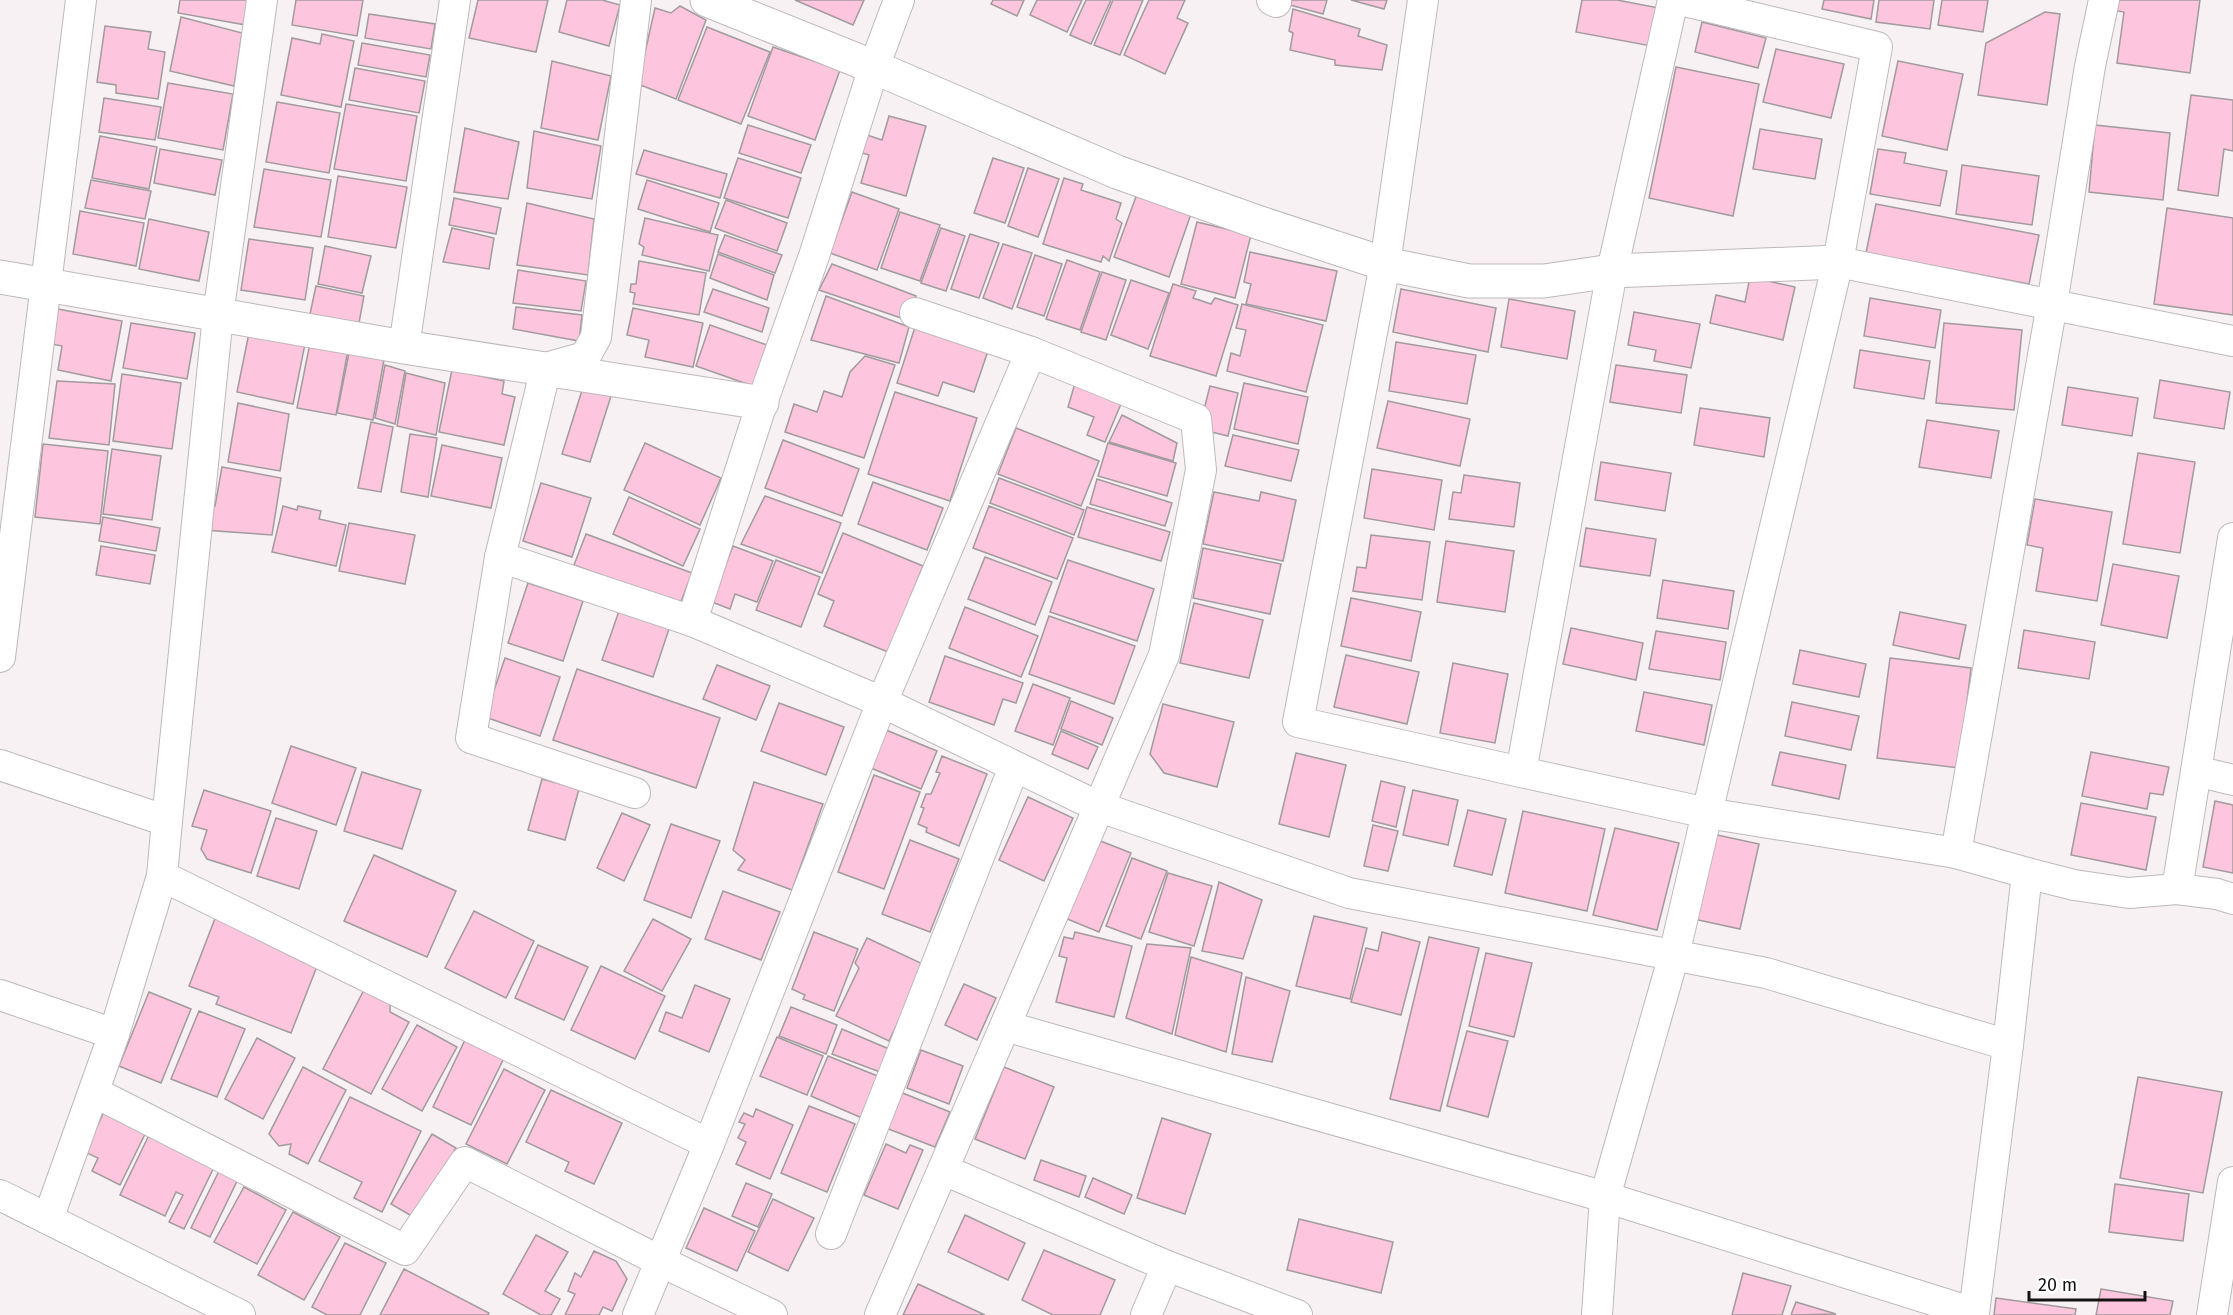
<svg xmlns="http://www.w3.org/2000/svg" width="2233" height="1315" font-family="'Fira Sans',sans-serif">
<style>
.building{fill:#fec5df;stroke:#a19b9d;stroke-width:1.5}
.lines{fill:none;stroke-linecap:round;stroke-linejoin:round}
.minor-casing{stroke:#bfb8bb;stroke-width:32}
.tertiary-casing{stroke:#bfb8bb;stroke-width:35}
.minor{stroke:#fff;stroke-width:30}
.tertiary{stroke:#fff;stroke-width:33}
</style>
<rect width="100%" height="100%" fill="#f8f1f4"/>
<!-- building -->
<g class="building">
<polygon points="180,0 249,0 246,25 178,13"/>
<polygon points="296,0 363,0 357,36 292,25"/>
<polygon points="478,0 548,0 536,52 469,38"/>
<polygon points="567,0 602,0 620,5 609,46 559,32"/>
<polygon points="795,0 864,0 853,25"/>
<polygon points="993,0 1024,0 1017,16 991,4"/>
<polygon points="1037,0 1082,0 1067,32 1030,15"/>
<polygon points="1086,0 1111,0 1091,44 1070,35"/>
<polygon points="1113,0 1143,0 1120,55 1094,45"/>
<polygon points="1149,0 1185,0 1177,18 1188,23 1165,74 1124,55"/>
<polygon points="1292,0 1327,0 1323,14 1290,5"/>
<polygon points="1351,0 1387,0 1384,9"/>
<polygon points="1582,0 1617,0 1659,8 1651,46 1576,32"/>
<polygon points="1824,0 1874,0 1871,19 1822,9"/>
<polygon points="1879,0 1934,0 1930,29 1876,22"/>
<polygon points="1942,0 1988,0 1983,32 1938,25"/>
<polygon points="2113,0 2200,0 2190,73 2117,63 2124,12 2112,10"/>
<polygon points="680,6 706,20 676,99 638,84 655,8 671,13"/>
<polygon points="1293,9 1360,29 1358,36 1387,45 1382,70 1335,65 1335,60 1290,50 1293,33 1289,31"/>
<polygon points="2045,12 2060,14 2047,105 1978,95 1986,43"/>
<polygon points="369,14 435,24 431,49 365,38"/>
<polygon points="181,17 242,33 234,86 170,71"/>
<polygon points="1702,22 1766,38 1758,68 1695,52"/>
<polygon points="105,26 151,32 148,49 165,52 158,99 116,93 116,85 97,82"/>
<polygon points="707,27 770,52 741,124 678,100"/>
<polygon points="322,34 354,41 341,107 281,95 292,38 320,44"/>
<polygon points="362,43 430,55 426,77 358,65"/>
<polygon points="773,47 840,70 815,140 748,116"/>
<polygon points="1776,49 1844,64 1831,118 1763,102"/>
<polygon points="552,61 611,76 598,140 541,128"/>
<polygon points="1898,61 1963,74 1947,150 1882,136"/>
<polygon points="1676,67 1759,84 1733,216 1649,198"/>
<polygon points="355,68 425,81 419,113 349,100"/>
<polygon points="168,83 233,94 223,150 158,138"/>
<polygon points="2191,95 2233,100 2233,151 2224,149 2218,196 2178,190"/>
<polygon points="104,98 161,107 155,140 99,132"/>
<polygon points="277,102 340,113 329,173 266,162"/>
<polygon points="346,104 417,116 406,181 334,169"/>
<polygon points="889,116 926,126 906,196 861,183 869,155 862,153 867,135 882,140"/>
<polygon points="748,125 811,145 801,173 739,153"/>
<polygon points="2095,125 2170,133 2163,200 2089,192"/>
<polygon points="465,128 519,142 508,199 454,192"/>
<polygon points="1760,129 1822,139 1815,179 1753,169"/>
<polygon points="534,131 601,146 592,199 527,188"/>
<polygon points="100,136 157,147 149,189 92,178"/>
<polygon points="160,149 222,160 215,195 154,183"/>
<polygon points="1878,149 1906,153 1904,163 1947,171 1940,206 1870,194"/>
<polygon points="644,150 727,174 720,198 636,174"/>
<polygon points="738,158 801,178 788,218 724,198"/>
<polygon points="993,158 1024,168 1005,223 974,213"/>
<polygon points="1962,165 2039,176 2032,225 1956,214"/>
<polygon points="1028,168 1059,179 1038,237 1008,226"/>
<polygon points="264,169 331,180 321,237 254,227"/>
<polygon points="338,176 407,187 396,248 328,237"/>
<polygon points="1064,178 1083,184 1081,190 1121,203 1116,219 1122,223 1109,261 1103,256 1101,262 1043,244"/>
<polygon points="91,180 151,191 145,219 85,208"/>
<polygon points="647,180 719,203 710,232 638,209"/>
<polygon points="852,192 899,209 877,270 830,253"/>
<polygon points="1137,194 1191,214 1169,277 1114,257"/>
<polygon points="454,198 501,208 496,234 449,225"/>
<polygon points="726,200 787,223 777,251 715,228"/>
<polygon points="527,203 594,219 588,275 517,265"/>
<polygon points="1876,204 2039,235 2029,284 1866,253"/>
<polygon points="2167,208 2233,218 2233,315 2154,304"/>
<polygon points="80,211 144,223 136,266 73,254"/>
<polygon points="900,212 940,225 920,281 881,268"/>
<polygon points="645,218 718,235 709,271 642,255 644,247 639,244"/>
<polygon points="149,219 209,232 199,281 139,269"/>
<polygon points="1197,222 1251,235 1235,298 1181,284"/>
<polygon points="452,228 494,238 489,269 443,262"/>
<polygon points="941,228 965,236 946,291 921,283"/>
<polygon points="970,234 999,243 979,298 951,289"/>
<polygon points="725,235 782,255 775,273 718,252"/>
<polygon points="249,239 313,248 305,300 241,290"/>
<polygon points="1003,244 1032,253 1012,309 983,298"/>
<polygon points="325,246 371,256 362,293 318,284"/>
<polygon points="1250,252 1337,271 1326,321 1246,304 1251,284 1244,282"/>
<polygon points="718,254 774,275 767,300 710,278"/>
<polygon points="1035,255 1062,264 1044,316 1017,307"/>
<polygon points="1067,260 1100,272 1080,330 1046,319"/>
<polygon points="639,261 706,273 699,315 633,304 635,293 630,292 631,284 636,284"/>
<polygon points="832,264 916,296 907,320 819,290"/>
<polygon points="518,270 586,281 581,311 513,303"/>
<polygon points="1102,272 1126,280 1106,340 1081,332"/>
<polygon points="1750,277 1795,287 1783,340 1710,323 1716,295 1745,302"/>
<polygon points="1131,280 1169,293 1148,349 1111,335"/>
<polygon points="1173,284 1196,291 1193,298 1211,304 1215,298 1238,305 1216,376 1150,356"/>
<polygon points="316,286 364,296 359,323 310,314"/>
<polygon points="713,289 769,308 762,332 704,312"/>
<polygon points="1401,289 1496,308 1488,352 1393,332"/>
<polygon points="826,296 909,327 899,363 811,340"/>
<polygon points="1870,298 1941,310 1935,348 1864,336"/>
<polygon points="1509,299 1575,311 1567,359 1501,347"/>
<polygon points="1242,304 1323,325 1306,392 1227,371 1231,353 1240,356 1246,330 1236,328"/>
<polygon points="516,307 582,315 579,341 513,329"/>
<polygon points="633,308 703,323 693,367 645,357 649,340 627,335"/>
<polygon points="58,309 122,321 111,381 58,370 62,346 52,344"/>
<polygon points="1634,312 1700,324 1691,368 1654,361 1656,350 1628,345"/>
<polygon points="131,323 195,333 187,379 123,368"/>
<polygon points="1944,323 2022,330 2014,410 1936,403"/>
<polygon points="916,324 989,348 974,392 943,382 938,396 897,383"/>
<polygon points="710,325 767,345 753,386 696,366"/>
<polygon points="249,333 305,344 293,404 237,392"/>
<polygon points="1396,342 1476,355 1467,404 1389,391"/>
<polygon points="310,343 348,350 336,415 297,408"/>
<polygon points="1860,350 1930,361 1924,399 1854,388"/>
<polygon points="349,353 384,360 373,420 337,413"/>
<polygon points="865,356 895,365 864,458 785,432 794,404 817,412 824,391 842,397 850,372"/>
<polygon points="385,365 405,371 395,424 375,418"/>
<polygon points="1616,365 1687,375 1681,413 1610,402"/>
<polygon points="452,370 504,381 502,394 515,397 504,445 439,432"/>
<polygon points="406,373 445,383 436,435 397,426"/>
<polygon points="122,374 181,383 172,449 113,441"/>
<polygon points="2160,380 2230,392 2224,429 2154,418"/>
<polygon points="57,381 115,384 109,445 49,438"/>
<polygon points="1075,383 1121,404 1105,442 1087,435 1094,417 1068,407"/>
<polygon points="1244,383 1308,397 1298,444 1234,429"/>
<polygon points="584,384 612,393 590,462 562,454"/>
<polygon points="1210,386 1238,393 1228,436 1199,429"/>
<polygon points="2068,387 2138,398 2132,436 2062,425"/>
<polygon points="895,392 977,418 950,501 868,474"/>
<polygon points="1388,401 1470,419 1460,466 1377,448"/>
<polygon points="238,403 289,414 280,471 228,462"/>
<polygon points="1700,408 1770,418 1764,457 1694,445"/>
<polygon points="1122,415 1177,443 1173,461 1109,442"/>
<polygon points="1927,420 1999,431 1991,478 1919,467"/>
<polygon points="371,422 393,427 381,492 358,488"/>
<polygon points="1016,428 1099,461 1081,506 998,474"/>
<polygon points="410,434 437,438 428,497 401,492"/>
<polygon points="1233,435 1299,450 1291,481 1225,466"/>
<polygon points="783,440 859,469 842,516 765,488"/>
<polygon points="645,443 721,478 700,525 624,490"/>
<polygon points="1108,443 1176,463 1167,496 1098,476"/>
<polygon points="43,444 108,451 100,524 35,517"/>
<polygon points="442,445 502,458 491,508 431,496"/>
<polygon points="112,449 161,456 152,520 103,514"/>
<polygon points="2138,453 2195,462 2180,553 2123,544"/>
<polygon points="1601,462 1671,473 1665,511 1595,500"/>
<polygon points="222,467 281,478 272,535 203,530 207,507 215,506"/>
<polygon points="1372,469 1442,480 1434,530 1364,518"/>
<polygon points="1464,475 1520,483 1514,527 1449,519 1453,492 1461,493"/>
<polygon points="999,478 1084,510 1074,535 990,503"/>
<polygon points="1097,479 1172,503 1165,526 1090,504"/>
<polygon points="873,482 943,508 927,550 858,524"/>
<polygon points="541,483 591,498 572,557 523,541"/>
<polygon points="1214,492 1259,501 1261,492 1296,500 1283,561 1203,544"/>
<polygon points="765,496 841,523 822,573 741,544"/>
<polygon points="629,497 700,529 683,566 613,534"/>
<polygon points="2035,499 2112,512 2097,601 2036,591 2043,548 2027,545"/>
<polygon points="283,506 297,510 298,506 321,511 319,519 346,525 336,566 272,552"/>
<polygon points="989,506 1073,538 1057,579 973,548"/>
<polygon points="1087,507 1170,532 1161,561 1078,537"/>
<polygon points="103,517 160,528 156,551 99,541"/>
<polygon points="349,523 415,535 405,584 339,571"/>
<polygon points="1586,528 1656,539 1650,576 1580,566"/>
<polygon points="843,533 923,566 888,652 824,626 834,601 818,594"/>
<polygon points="586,534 692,573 680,604 574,565"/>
<polygon points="1371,535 1430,542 1422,600 1353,591 1357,567 1366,568"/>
<polygon points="1446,541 1514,551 1505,612 1437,602"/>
<polygon points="101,546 155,555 150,584 96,575"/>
<polygon points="733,546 773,561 757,602 735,594 730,609 712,602"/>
<polygon points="1203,548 1281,564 1270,614 1193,598"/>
<polygon points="985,557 1052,582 1035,625 968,599"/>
<polygon points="776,560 820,577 801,627 756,610"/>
<polygon points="1068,560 1154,589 1137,641 1050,612"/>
<polygon points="2113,564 2179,576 2167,638 2101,625"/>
<polygon points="1663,580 1734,591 1728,629 1657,618"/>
<polygon points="528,583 583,601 563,661 508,643"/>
<polygon points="1351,598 1421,612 1411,661 1341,646"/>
<polygon points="1194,603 1263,620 1249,678 1180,663"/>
<polygon points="965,607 1038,636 1021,677 949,648"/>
<polygon points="619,611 669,629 653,677 602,660"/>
<polygon points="1900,612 1966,625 1959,659 1893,645"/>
<polygon points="1049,616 1135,646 1114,704 1029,674"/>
<polygon points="1571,628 1643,643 1636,680 1563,664"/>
<polygon points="2024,630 2095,642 2089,679 2018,668"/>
<polygon points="1656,631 1726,642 1720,680 1649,669"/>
<polygon points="1800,650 1866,664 1859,697 1793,684"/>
<polygon points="1346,655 1419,672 1407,724 1334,707"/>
<polygon points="945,656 1023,683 1016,703 1003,699 994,725 929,702"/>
<polygon points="505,658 560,677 540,736 485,717"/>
<polygon points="1890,658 1971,668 1959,768 1877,758"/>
<polygon points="1453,663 1508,674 1495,743 1440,733"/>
<polygon points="717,665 770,686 756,720 703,699"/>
<polygon points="577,669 720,718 696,788 553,740"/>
<polygon points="1033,684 1070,698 1053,745 1015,731"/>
<polygon points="1644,692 1712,705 1704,745 1636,731"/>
<polygon points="1071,701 1113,718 1102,745 1061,729"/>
<polygon points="1792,702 1859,716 1851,750 1785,736"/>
<polygon points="779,703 844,727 826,775 761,751"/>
<polygon points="1163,704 1234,722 1217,787 1164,773 1150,754"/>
<polygon points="886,730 937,751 921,789 871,768"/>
<polygon points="1061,731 1098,747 1088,769 1052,754"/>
<polygon points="291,746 356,768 336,825 272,803"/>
<polygon points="1780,752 1846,765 1839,799 1772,785"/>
<polygon points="2091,752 2169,767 2163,795 2150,793 2147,809 2082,796"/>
<polygon points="1296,753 1346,765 1329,837 1279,824"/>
<polygon points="942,756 987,774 959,846 926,832 927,828 918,824 924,808 921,807 926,794 931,794 940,773 936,772"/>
<polygon points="362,772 421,790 402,849 344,831"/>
<polygon points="874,775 920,792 884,889 838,872"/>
<polygon points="542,779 579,789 565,840 528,830"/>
<polygon points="1381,781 1405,787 1396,827 1372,821"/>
<polygon points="754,782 823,804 792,890 738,870 745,860 733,850"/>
<polygon points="204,790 271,811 251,873 207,859 201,849 207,830 192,826"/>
<polygon points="1413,790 1458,800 1448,845 1403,835"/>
<polygon points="1028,797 1073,818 1044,881 999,860"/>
<polygon points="2215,801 2233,805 2233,873 2203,867"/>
<polygon points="2081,803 2156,817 2146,870 2071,855"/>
<polygon points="1468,810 1506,819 1492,875 1454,866"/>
<polygon points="1523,811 1605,829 1587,911 1505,893"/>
<polygon points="622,813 650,825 624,881 597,868"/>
<polygon points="276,818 317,831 299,889 257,876"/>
<polygon points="671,824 720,841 691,918 644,900"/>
<polygon points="1373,825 1398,831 1388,871 1364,866"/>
<polygon points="1615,828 1679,843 1657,930 1593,915"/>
<polygon points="1708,833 1759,844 1740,929 1689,918"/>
<polygon points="910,840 959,859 930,932 882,914"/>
<polygon points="1098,840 1131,853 1099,932 1065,918"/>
<polygon points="374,855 456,891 427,957 344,921"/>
<polygon points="1132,858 1167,871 1141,939 1106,926"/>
<polygon points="1168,873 1212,886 1194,946 1149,932"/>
<polygon points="1219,882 1262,900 1243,959 1202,951"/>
<polygon points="723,891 780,912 761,960 705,939"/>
<polygon points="474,911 534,941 506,998 445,968"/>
<polygon points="216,916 321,956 291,1033 216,1004 219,997 189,986"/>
<polygon points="1314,916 1367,928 1350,999 1296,986"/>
<polygon points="653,919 691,939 662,991 624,971"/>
<polygon points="814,932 858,949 834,1011 803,999 805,995 792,989"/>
<polygon points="1075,932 1132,946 1114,1017 1056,1002 1067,958 1059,956 1064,937 1073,939"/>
<polygon points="1382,932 1420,942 1401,1015 1351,1002 1366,948 1378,951"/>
<polygon points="1429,937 1479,948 1440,1111 1390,1099"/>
<polygon points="867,938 925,965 889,1041 836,1016 859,968 855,963"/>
<polygon points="1147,944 1191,948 1172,1034 1126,1018"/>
<polygon points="538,945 588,967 564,1020 515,998"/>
<polygon points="1486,953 1532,963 1514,1037 1469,1026"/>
<polygon points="1191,957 1242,973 1226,1052 1175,1035"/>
<polygon points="601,966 665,996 635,1059 571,1030"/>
<polygon points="1246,977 1290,991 1272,1062 1232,1054"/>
<polygon points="964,984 996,998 977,1040 945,1025"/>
<polygon points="695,985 730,999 709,1052 659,1031 666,1012 682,1018"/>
<polygon points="366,986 390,998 390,1012 409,1022 371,1094 323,1069"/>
<polygon points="149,992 191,1009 161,1083 119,1066"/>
<polygon points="791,1007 837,1025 826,1054 779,1036"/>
<polygon points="199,1011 245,1029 217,1097 171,1079"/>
<polygon points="417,1025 457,1047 422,1111 382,1089"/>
<polygon points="842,1029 889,1049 880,1072 832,1054"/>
<polygon points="1467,1031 1508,1041 1488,1117 1447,1106"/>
<polygon points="777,1037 823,1056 807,1095 760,1076"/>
<polygon points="257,1038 295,1058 263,1119 225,1099"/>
<polygon points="465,1040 504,1058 471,1125 433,1107"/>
<polygon points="921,1050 963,1066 949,1104 907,1088"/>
<polygon points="828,1056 880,1077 862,1118 811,1096"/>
<polygon points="303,1067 346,1090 308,1164 289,1154 291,1144 279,1146 269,1134"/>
<polygon points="1004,1067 1054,1087 1025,1159 975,1139"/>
<polygon points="504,1069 545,1090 507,1164 466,1144"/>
<polygon points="2138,1077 2222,1092 2203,1193 2120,1178"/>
<polygon points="551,1090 622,1123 594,1184 565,1171 569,1162 526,1142"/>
<polygon points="900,1092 950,1112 935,1147 886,1128"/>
<polygon points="350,1097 421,1131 382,1212 354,1198 362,1182 319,1161"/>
<polygon points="809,1106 855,1124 827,1192 781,1173"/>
<polygon points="756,1109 793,1125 770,1179 736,1164 746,1142 738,1138 745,1124 739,1122 744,1113 753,1117"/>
<polygon points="104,1112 146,1132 120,1185 92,1171 98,1158 85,1152"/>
<polygon points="1162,1118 1211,1134 1185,1214 1137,1198"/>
<polygon points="151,1131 216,1163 184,1229 169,1222 183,1195 176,1192 165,1216 120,1195"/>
<polygon points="432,1134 456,1148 415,1218 391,1204"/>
<polygon points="886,1144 906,1153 910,1145 923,1150 898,1209 864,1195"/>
<polygon points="1041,1160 1086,1176 1079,1197 1034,1180"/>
<polygon points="222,1165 240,1175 210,1237 191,1228"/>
<polygon points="1093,1178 1132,1195 1124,1214 1085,1197"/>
<polygon points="746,1183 772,1194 758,1227 732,1216"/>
<polygon points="2115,1184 2189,1194 2183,1241 2109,1232"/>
<polygon points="244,1187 286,1210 257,1264 214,1242"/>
<polygon points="773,1199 814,1218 788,1271 748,1252"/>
<polygon points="704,1208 755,1231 737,1271 686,1248"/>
<polygon points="293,1212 340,1237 304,1300 258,1275"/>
<polygon points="965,1215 1025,1243 1008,1280 948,1252"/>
<polygon points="1299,1219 1393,1242 1381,1293 1287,1270"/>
<polygon points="536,1235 568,1252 545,1291 560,1299 551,1315 541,1315 503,1294"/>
<polygon points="345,1243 386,1263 360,1315 327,1315 312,1307"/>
<polygon points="1044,1250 1115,1280 1100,1315 1053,1315 1022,1300"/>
<polygon points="594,1251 616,1261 627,1279 612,1311 603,1307 599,1315 565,1315 575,1294 568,1291 575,1273 581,1277"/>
<polygon points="404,1269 489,1313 488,1315 380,1315"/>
<polygon points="1743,1273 1791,1286 1782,1315 1732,1315"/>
<polygon points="918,1284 985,1315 903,1315"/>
<polygon points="2101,1289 2173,1301 2170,1315 2096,1315"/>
<polygon points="1996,1298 2076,1309 2075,1315 1994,1315"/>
<polygon points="1796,1302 1836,1314 1791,1315"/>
</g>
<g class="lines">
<!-- minor casing -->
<g class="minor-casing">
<g id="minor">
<polyline points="899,0 874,67 814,256 762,403 692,621 882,702 1097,806 1349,893 1766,973 2008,1045 2027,873 1956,853 1707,813 1838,262 2233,341"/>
<polyline points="1272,0 1276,2"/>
<polyline points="1423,0 1385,264 1298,722 1521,772 1612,271 1673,0"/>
<polyline points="1680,0 1877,47 1838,262"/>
<polyline points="915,313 1031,352"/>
<polyline points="404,347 455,0"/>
<polyline points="2233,538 2196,771 2233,780"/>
<polyline points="500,557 692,621"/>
<polyline points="0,657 81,0"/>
<polyline points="0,765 167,821 218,315 262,0"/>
<polyline points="2196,771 2177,889 2217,894 2233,899"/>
<polyline points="1521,772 1707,813 1674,955 1605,1197 1597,1315"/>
<polyline points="635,793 471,738 500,557 546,368 585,357 596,337 636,0"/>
<polyline points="167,821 162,876 709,1144 882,702 1031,352 1196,419 1201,470 1164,655 1005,1026 1605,1197 1974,1313 2008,1045"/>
<polyline points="1956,853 2052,304 2090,66 2104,0"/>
<polyline points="2027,873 2074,885 2129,893 2177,889"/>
<polyline points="0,995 114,1034"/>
<polyline points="94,1092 405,1250 465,1162 660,1261 772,1315"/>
<polyline points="944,1170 1167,1266 1297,1315"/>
<polyline points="0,1195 240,1315"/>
<polyline points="48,1219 114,1034 162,876"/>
<polyline points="831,1234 1014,767"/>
<polyline points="638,1315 709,1144"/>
<polyline points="880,1315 1005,1026"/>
<polyline points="1146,1315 1167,1266"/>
<polyline points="2212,1315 2233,1182"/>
</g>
</g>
<!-- tertiary casing -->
<g class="tertiary-casing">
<g id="tertiary">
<polyline points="707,0 874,67 1117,172 1260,223 1385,264 1469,281 1544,281 1612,271 1838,262"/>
<polyline points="0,277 404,347 762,403"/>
</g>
</g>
<!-- minor -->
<use href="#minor" class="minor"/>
<!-- tertiary -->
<use href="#tertiary" class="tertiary"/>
</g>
<!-- scale -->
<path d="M2029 1291v9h116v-9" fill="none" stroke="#151213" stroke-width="3"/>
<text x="2038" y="1291" font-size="18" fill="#151213" stroke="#ffffff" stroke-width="4.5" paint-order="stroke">20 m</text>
</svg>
